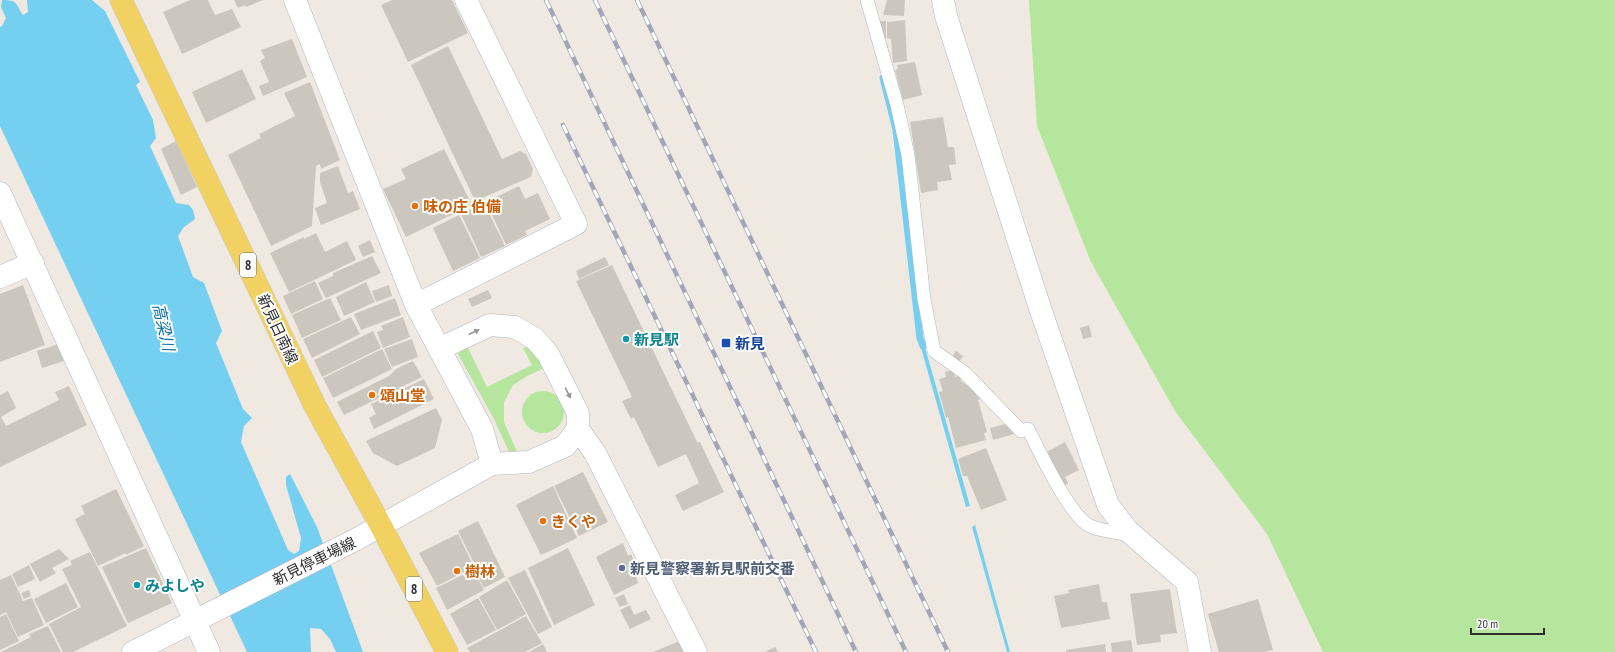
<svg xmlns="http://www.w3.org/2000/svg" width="1615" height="652" font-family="'PT Sans Narrow','Noto Sans JP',sans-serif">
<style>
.green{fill:#b6e59e}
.water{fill:#75cff0}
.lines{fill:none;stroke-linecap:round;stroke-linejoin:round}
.stream{stroke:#75cff0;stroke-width:7}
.building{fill:#cbc7bf}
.service-casing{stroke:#b4b7c1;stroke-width:14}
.minor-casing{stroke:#b4b7c1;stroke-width:23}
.tertiary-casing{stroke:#b4b7c1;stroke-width:23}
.secondary-casing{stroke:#b4b7c1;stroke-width:23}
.primary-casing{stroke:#c9c9c9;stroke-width:23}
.service{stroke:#fff;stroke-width:13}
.minor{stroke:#fff;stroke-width:22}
.tertiary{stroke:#fff;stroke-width:22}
.secondary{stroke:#fff;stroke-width:22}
.primary{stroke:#f2d163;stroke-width:22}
.rail-casing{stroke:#a3a6b8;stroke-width:4.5}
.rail{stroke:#fff;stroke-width:3;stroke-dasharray:9;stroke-linecap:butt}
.oneway{fill:#969696}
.food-dot{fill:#e8710a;stroke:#fff;stroke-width:1.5}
.culture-dot{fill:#0f9aa8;stroke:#fff;stroke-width:1.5}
.transit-dot{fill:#1a4fb4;stroke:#fff;stroke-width:1.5}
.service-dot{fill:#5c6f8a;stroke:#fff;stroke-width:1.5}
.labels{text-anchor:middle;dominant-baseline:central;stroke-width:4;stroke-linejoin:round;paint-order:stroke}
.shield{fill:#fff;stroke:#6d6d6d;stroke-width:1}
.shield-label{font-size:14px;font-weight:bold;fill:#2e2e2e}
.food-label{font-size:15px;font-weight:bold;fill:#c56008;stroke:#fff;text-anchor:start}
.street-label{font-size:15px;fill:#2e2e2e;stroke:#fff}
.culture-label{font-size:15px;font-weight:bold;fill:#0d838f;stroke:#fff;text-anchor:start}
.transit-label{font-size:15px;font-weight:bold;fill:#164399;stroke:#fff;text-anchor:start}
.service-label{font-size:15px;font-weight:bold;fill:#4e5e75;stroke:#fff;text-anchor:start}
.water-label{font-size:16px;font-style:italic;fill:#0d6fa3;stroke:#fff}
</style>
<rect width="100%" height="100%" fill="#efe9e1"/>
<!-- green -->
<g class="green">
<polygon points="1029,0 1615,0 1615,652 1323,652 1267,534 1175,411 1091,262 1037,126"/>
<polygon points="526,347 537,354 544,368 527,376 513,385 504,402 504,422 517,452 510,454 494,419 458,354 460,351 468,348 487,387 532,365 523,348"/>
<circle cx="543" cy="412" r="21"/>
</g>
<!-- water -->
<g class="water">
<path d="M2,0C19,0 15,4 23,15L28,12L27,0H92L105,11L140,82L136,85L153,120L156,138L150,146L176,203L189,205L193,210L195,219L184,227L178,236L193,277L204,283L222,331L216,343L243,409L252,418L244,426L241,442L288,550L294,554L299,551L301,538L286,485V477L290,474L317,527L363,652H336L330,639L321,629L310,628L311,652H247L0,126V27L2,26L6,18L1,7Z"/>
<polygon points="918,337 922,337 970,506 966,507"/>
<polygon points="975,525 1010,652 1007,652 972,527"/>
</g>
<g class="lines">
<!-- stream -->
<polyline class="stream" points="883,78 896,130 920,338 923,346"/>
</g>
<!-- building -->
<g class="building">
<polygon points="190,0 208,0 215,15 232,9 241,27 182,54 163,12"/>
<polygon points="234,0 263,0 246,7 245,5 238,8"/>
<polygon points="392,0 452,0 468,33 408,62 381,5"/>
<polygon points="887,0 905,0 904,16 883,15"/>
<polygon points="905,20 907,61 893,63 891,39 887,38 887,22"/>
<polygon points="878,21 886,21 886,39 884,39"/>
<polygon points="292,39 307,77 263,96 259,86 269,82 260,61 265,58 261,50"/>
<polygon points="448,46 502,159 520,151 526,154 533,169 531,177 475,201 411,65"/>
<polygon points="915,62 922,95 903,100 895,70 898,69 897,65"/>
<polygon points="242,69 256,99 206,123 192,92"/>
<polygon points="310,82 340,160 321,169 320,164 316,166 312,226 271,246 228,155 261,138 259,134 295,116 284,93"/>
<polygon points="943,117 948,147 954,147 956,164 949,165 952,180 937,182 938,190 921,193 910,122"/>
<polygon points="176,141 197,187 181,195 161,149"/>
<polygon points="444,149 472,205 406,237 383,189 406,179 401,169"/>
<polygon points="338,166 348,193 353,191 360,209 321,225 315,208 327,203 320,182 320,173"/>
<polygon points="519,186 525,199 538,193 550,219 525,231 527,235 506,245 486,202"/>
<polygon points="484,203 505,246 481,257 461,214"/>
<polygon points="459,215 480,258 453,271 433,228"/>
<polygon points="316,233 325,252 347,241 356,260 289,292 270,253 304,237 304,239"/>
<polygon points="370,240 375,252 363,257 358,246"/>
<polygon points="372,256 381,273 326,298 318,283 333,276 333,273"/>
<polygon points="605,257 609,265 579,279 576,271"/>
<polygon points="612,265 697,442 700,442 724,492 683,511 675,495 699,483 686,454 658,467 634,417 631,419 622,401 632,397 576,281"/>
<polygon points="315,281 323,299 291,314 283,296"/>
<polygon points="366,282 375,302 344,316 336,297"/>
<polygon points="23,285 45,345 0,362 0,294"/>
<polygon points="389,285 392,296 376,302 372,291"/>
<polygon points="488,290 492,298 472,307 468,299"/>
<polygon points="330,298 341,320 302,338 292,315"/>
<polygon points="395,298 401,315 361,330 354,314"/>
<polygon points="351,317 360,334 312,358 303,339"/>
<polygon points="403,317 410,337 383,348 377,332 383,330 381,326"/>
<polygon points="1089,325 1092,337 1083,339 1080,328"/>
<polygon points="373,331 381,348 322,377 314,360"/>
<polygon points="412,339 418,357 392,367 384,349"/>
<polygon points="62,343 67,360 42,368 37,351"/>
<polygon points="382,349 392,369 333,398 323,378"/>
<polygon points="956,351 963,356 959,362 952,357"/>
<polygon points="413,361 422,377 344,415 337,402 389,376 396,369"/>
<polygon points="953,370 955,377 960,376 961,381 979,394 980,399 978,400 987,432 984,433 986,440 956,448 948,417 946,418 939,392 943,391 939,379 946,377 945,372"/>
<polygon points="424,379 434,399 374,429 369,418 376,414 371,404"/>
<polygon points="69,386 87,425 0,467 0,395 8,391 16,408 1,417 6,426 59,400 55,392"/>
<polygon points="436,408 442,420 435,448 397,466 373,453 366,441"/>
<polygon points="1010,423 1014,434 993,440 990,428"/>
<polygon points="1065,442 1079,470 1065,477 1068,483 1064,486 1047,452"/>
<polygon points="986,448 1007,500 981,510 967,476 963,476 958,459"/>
<polygon points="583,472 608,522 579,536 554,486"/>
<polygon points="553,486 577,538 541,555 516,505"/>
<polygon points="116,489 144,546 126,555 126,553 98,566 75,519 85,514 81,506"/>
<polygon points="478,521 505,577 484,588 477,576 480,575 458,531"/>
<polygon points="458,534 474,567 437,586 419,553"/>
<polygon points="623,543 628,556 631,554 640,573 636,575 638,583 614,595 596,557"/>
<polygon points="146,548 172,603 128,623 102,567"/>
<polygon points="568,548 595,605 554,625 528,568"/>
<polygon points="59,549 69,559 52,568 56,573 40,582 30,564"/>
<polygon points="90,552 127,626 73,652 63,652 49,624 81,607 62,569 72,565 70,561"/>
<polygon points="29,565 35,579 18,587 12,574"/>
<polygon points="475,569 478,574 476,575 484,590 447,610 436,588"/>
<polygon points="525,570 552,627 538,634 508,578"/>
<polygon points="11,575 23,601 32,598 44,625 18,637 6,612 0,615 0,580"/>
<polygon points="507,580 526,614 497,630 479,597"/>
<polygon points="66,583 78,607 46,623 34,599"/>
<polygon points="1099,584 1102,602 1107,602 1110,619 1061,628 1054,596 1069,593 1068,590"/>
<polygon points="1170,589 1177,633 1160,635 1161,642 1137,645 1130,594"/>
<polygon points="29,590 31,596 24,599 21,593"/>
<polygon points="624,594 628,604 620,607 615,598"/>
<polygon points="478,598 496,630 467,645 450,614"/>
<polygon points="1258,599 1273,650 1264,652 1219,652 1208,614"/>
<polygon points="630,605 634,615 646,610 651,619 630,629 620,610"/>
<polygon points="6,614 19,641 0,650 0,617"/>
<polygon points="526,616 542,643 525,652 470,652 467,648"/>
<polygon points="48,626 61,652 1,652 31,637 29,634"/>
<polygon points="682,640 688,652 653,652"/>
<polygon points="1131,640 1133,652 1112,652 1111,643"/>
<polygon points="543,644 547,652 529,652"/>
<polygon points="1105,644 1106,652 1066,652 1066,650"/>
<polygon points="775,647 778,652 765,652"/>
</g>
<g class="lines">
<!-- service casing -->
<g class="service-casing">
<path id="service" d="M867,0L897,105L908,155L924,299L934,351L965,373L1021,431L1028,429C1039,450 1070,517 1090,526C1101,531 1120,533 1132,535"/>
</g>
<!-- minor casing -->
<g class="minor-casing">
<g id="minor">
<polyline points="295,0 416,305 576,224 466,0"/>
<polyline points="943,0 946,16 1040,308 1108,505 1127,530 1187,582 1200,652"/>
<polyline points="0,193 209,652"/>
<polyline points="0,277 33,263"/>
<polyline points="439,349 490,325 515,327 535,339 548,354 578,413 578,429 565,446 529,462 492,464"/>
<polyline points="578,429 595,453 696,652"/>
</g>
</g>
<!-- tertiary casing -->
<g class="tertiary-casing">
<polyline id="tertiary" points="416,305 482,429 492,464"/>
</g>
<!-- secondary casing -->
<g class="secondary-casing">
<polyline id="secondary" points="133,652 355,540 492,464"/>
</g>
<!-- primary casing -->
<g class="primary-casing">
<polyline id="primary" points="121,0 315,406 381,526 447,652"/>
</g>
<!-- service -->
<use href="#service" class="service"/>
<!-- minor -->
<use href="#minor" class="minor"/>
<!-- tertiary -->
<use href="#tertiary" class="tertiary"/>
<!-- secondary -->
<use href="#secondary" class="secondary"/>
<!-- primary -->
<use href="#primary" class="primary"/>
<!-- rail casing -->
<g class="rail-casing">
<g id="rail">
<polyline points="546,0 856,652"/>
<polyline points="595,0 906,652"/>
<polyline points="637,0 948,652"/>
<polyline points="563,125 816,652"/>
</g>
</g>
<!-- rail -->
<use href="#rail" class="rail"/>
</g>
<!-- one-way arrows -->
<defs><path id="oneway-solid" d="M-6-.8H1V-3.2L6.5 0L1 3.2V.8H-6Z"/></defs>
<g class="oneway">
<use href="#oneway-solid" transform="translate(474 332) rotate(-25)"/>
<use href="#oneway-solid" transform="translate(568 393) rotate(63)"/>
</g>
<!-- markers -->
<g class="food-dot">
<circle cx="415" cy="206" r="4"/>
<circle cx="372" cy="395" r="4"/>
<circle cx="543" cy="521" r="4"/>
<circle cx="457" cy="571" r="4"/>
</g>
<g class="culture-dot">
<circle cx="626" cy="339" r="4"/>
<circle cx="137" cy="585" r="4"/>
</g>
<rect class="transit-dot" x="721" y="338" width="10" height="10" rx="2"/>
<circle class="service-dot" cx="622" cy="568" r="4"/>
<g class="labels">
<!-- shield labels -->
<g class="shield">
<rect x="240" y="253" width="16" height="24" rx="3"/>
<rect x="406" y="577" width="16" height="24" rx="3"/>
</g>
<g class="shield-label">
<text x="248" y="265">8</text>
<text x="414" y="589">8</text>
</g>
<!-- food labels -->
<g class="food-label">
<text x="423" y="206">味の庄 伯備</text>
<text x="380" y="395">頌山堂</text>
<text x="551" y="521">きくや</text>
<text x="465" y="571">樹林</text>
</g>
<!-- street labels -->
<g class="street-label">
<text transform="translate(278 329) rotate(65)">新見日南線</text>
<text transform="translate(314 561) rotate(-26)">新見停車場線</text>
</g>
<!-- culture labels -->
<g class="culture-label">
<text x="634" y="339">新見駅</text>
<text x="145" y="585">みよしや</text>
</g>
<!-- transit labels -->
<g class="transit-label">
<text x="735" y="343">新見</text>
</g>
<!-- service labels -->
<g class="service-label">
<text x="630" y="568">新見警察署新見駅前交番</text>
</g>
<!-- water labels -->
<g class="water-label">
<text transform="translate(164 327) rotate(77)">高梁川</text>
</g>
</g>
<!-- scale -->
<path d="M1471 628v6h73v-6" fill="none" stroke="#2e2e2e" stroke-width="2"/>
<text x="1477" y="628" font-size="12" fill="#2e2e2e" stroke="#ffffff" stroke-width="3" paint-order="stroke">20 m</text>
</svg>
